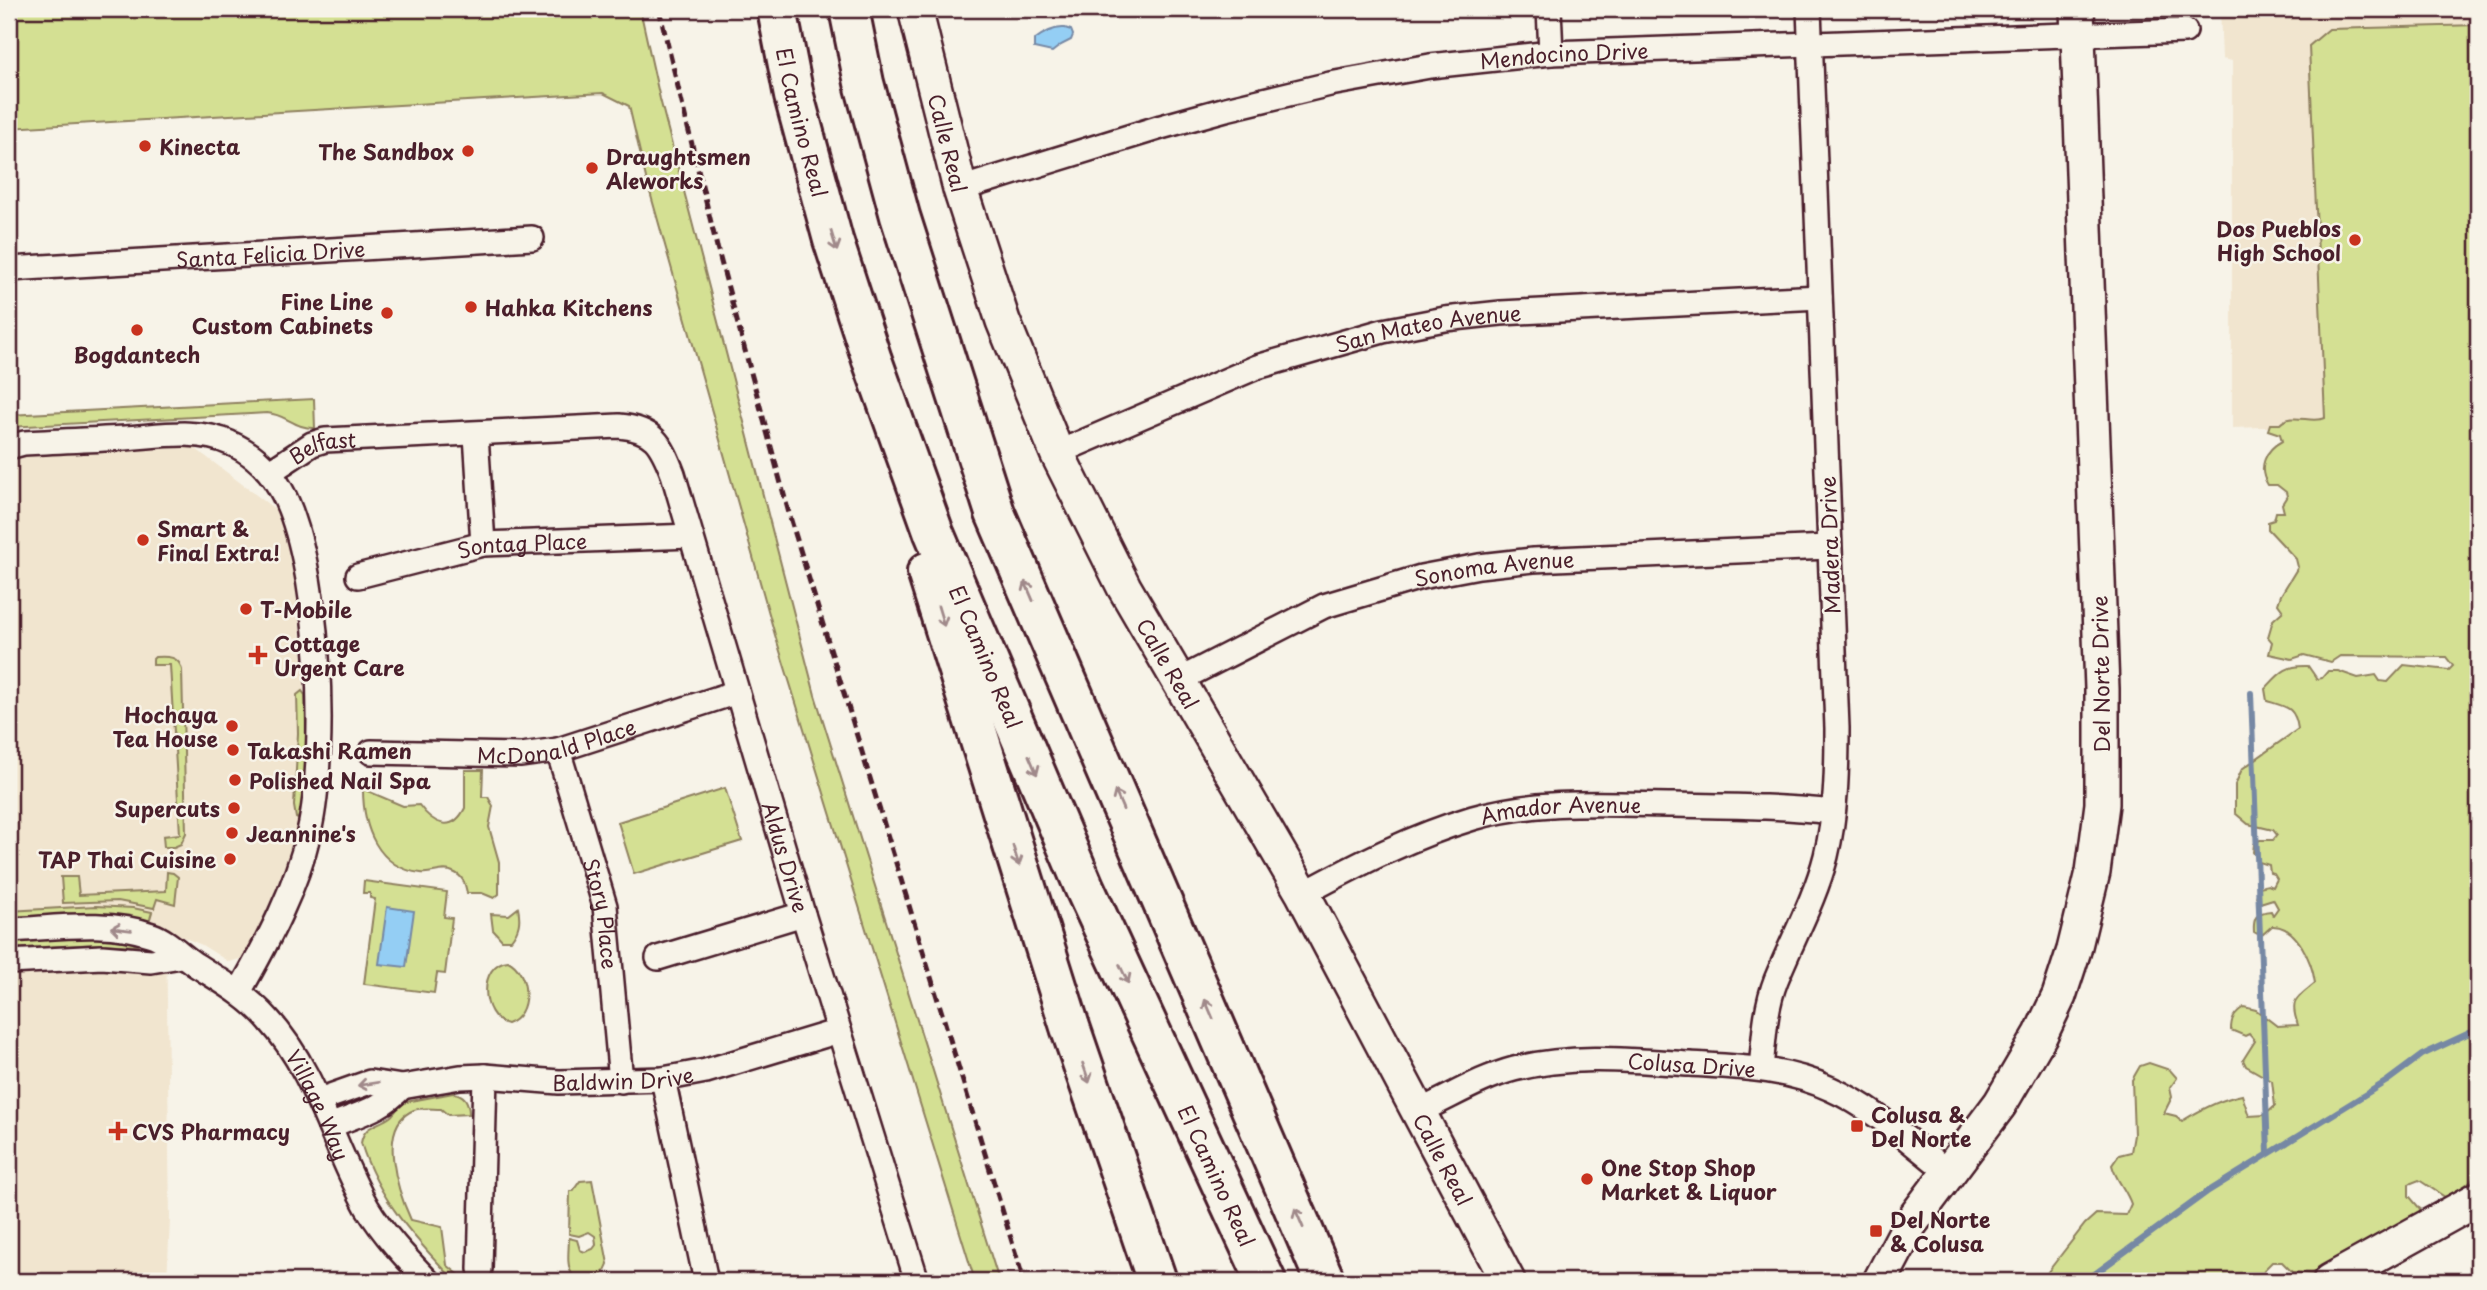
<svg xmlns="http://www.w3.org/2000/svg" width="2487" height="1290" font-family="'Playpen Sans',sans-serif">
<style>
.built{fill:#f1e5cf}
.green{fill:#d4e093;stroke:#8f805f;stroke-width:2}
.water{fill:#94cef4;stroke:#7688a4;stroke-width:2}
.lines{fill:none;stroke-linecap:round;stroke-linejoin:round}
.stream{stroke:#7688a4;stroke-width:6}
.street-casing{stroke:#4a1f2b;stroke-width:28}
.secondary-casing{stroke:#4a1f2b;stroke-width:38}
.highway-casing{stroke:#4a1f2b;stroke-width:44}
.street{stroke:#f7f3e8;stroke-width:23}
.secondary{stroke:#f7f3e8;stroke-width:33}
.highway{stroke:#f7f3e8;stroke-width:38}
.rail{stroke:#4a1f2b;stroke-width:5;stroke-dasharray:10 5;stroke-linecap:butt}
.oneway{stroke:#a0898a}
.poi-dot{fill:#c8321e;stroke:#f7f3e8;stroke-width:2.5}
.labels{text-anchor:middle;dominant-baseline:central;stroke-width:5;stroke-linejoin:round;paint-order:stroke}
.street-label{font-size:21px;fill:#4a1f2b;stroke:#f7f3e8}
.poi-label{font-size:21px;font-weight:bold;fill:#4a1f2b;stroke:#f7f3e8;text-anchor:start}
</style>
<rect width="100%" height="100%" fill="#f7f3e8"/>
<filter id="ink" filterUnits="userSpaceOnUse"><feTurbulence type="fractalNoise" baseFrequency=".0143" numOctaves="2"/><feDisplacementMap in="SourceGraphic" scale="14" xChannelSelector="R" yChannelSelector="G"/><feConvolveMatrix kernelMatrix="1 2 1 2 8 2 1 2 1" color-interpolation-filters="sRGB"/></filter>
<g filter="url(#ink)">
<!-- built -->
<g class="built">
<polygon points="2220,9 2478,9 2478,420 2232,428 2232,61 2222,59"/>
<polygon points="187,445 196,449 276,510 286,537 296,590 304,669 306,733 303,784 299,818 288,859 275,891 250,948 243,958 229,962 202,945 166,930 170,1220 167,1281 9,1281 9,463 31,454"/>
</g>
<!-- green -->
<g class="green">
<polygon points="9,9 640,9 660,99 815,695 999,1281 975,1281 775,635 646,178 629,106 603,93 9,128"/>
<path d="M2478,25V1152C2478,1182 2469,1184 2445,1197L2419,1180L2409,1184V1196L2421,1210L2417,1219L2311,1274L2292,1272L2282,1262H2272L2265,1269L2260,1281H2051L2047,1273L2085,1224L2096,1214L2126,1215L2131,1204C2126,1189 2116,1181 2112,1165L2119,1155L2131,1152L2134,1135L2132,1080L2140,1066L2149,1063L2170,1070L2177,1078L2170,1088L2172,1097L2164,1113L2176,1116L2182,1121C2200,1110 2221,1099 2242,1095L2249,1116L2265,1115L2275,1106L2272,1081L2246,1066L2243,1060L2255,1041L2249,1034L2245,1036L2231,1030C2231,1019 2234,1013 2244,1007L2256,1010L2277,1026L2298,1025C2289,1000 2296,999 2315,983C2312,962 2297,925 2272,926L2261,936L2254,932C2253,918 2256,912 2271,911L2273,915L2278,908L2273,899L2260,903L2256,897L2259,887L2268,885L2273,887L2277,879L2274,874L2270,873L2269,865L2259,862L2253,852L2254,844L2260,840H2273L2277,835L2273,830L2248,824L2235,813V785L2242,769L2298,729C2295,707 2287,707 2267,701L2265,689C2280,673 2285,665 2308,666L2317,679L2322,678L2328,671H2338L2358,678L2376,675L2380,681L2388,682L2404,665L2449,670L2453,666L2446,657L2340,656L2331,662L2304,655L2292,659L2269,654L2272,642L2268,637L2273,620L2283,611L2278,604L2281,595L2298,567L2296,559L2268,529V522L2274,520L2276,512H2284L2282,504L2287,496L2286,492L2277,485H2268C2257,468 2265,450 2282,441L2280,434L2268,430L2270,424H2280C2292,412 2311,424 2325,418L2309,46L2329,29Z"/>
<path d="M314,399L315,428C295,429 286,414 267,413L9,427V415Z"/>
<path d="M155,657C168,656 179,656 182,670L186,833L181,844L174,847H164L163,836L180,834L170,665H153V659Z"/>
<path d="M302,691L305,695C306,730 309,786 298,819L296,818L294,806L298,733L297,695Z"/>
<path d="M465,770H483L482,797H488L493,806L489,827L499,862V894L494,898L482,893H467C465,883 463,876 453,872C443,867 431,875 421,873C377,868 363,827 363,789L403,806L419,805C433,824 452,834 465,808Z"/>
<polygon points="725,788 742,841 634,874 618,822"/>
<polygon points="167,872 173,873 178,877 175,904 157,899 154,908 118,901 63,903 61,877 77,877 79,895 166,891"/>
<polygon points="364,881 447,892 444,917 452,918 445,974 437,973 434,993 364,984 375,899 370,898 370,893 363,893"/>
<polygon points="96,906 133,908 152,912 149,922 109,914 9,917 9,911"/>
<path d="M518,908C521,921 519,930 511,940H502L493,930L491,914L509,915Z"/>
<polygon points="87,937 131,942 138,946 98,944 9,949 9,941"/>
<path d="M508,961C530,972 533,1015 507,1024C480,1017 478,964 508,961Z"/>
<path d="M453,1093C465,1094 469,1103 469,1114L448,1115L441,1109C432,1109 422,1107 414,1110C375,1125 399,1194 411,1220L442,1227L447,1265L464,1279H489L490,1281H455C416,1240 378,1199 361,1143C364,1125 377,1126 390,1117C394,1114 398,1108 401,1103Z"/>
<path d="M592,1180L608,1264C603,1279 583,1290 572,1274C566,1265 569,1249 569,1238L577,1240L580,1250L585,1252L593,1249L596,1245L595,1236L589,1232L579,1236L569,1234L570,1191H573L580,1181Z"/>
</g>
<!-- water -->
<g class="water">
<path d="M1065,28L1071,30L1073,35L1071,40L1061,45L1052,52L1034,48V40C1043,33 1053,27 1065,28Z"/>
<polygon points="387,907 414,911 406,967 379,964"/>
</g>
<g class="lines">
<!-- stream -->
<g class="stream">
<polyline points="2251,693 2268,1153"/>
<polyline points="2085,1281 2207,1192 2387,1081 2422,1055 2478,1029"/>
</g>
<!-- street casing -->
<g class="street-casing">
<g id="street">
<polyline points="1549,9 1551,53"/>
<path id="s1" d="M960,189L1161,127L1226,109L1330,84L1430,66L1551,53L2185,31"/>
<path id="s2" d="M9,269L532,238"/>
<polyline points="476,435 483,544"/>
<path d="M9,447L24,443C57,441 91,440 125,438C158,436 198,428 230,443C251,452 268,467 280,488C321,559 328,752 309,832C296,889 267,943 239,992"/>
<path id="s3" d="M1057,453L1257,367L1383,331L1445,319L1501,313L1820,297"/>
<path id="s4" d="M270,472L312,444L325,440L619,426C654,429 661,443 673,474L803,914L917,1281"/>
<path id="s5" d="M358,576L483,544L691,536"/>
<path id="s6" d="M1179,680L1324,606L1421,577L1479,566L1533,560L1829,547"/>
<path id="s7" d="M558,750L605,906L621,1081"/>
<path id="s8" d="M371,752L521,755L558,750L737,692"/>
<path id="s9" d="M1303,894C1358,864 1413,836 1473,818C1538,799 1607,804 1674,805C1727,806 1781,806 1833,812"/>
<path id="s10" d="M9,930C55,928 107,919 152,935C167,940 182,956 196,965C221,981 248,996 268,1019C317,1073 332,1145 367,1207C384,1235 406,1258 428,1281"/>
<polyline points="658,958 803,914"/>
<polyline points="9,962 102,957 151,961 181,956"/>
<path d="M1761,1069C1764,1039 1765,1008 1776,980C1793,938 1815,899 1826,856C1836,814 1837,771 1837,728L1809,9"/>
<polyline points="663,1079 706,1281"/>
<path id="s11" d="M402,1087L460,1077L485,1076L559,1082L663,1079L706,1071L839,1031"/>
<path d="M319,1100L370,1082L402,1087C381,1110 358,1114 330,1126"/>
<path id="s12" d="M1417,1112C1449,1098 1480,1078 1514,1069C1572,1054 1631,1060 1690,1064C1738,1067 1786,1068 1831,1089C1874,1108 1911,1143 1948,1172"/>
<polyline points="480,1269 485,1076"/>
</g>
</g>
<!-- secondary casing -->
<g class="secondary-casing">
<g id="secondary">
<path id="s13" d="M915,9L960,189L1003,321L1057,453L1124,587L1303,894L1508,1281"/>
<polyline points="1880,1281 1910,1224 2000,1104 2041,1034 2059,996 2074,950 2093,872 2102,804 2102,689 2077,9"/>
<polyline points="2330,1281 2478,1199"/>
</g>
</g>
<!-- highway casing -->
<g class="highway-casing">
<g id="highway">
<path id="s14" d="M777,9L794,96L833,240L872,360L934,533L1085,889L1266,1281"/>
<polyline points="849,9 864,83 900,216 995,513 1325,1281"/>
<polyline points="927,572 1070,1027 1157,1281"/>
</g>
</g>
<!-- street -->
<use href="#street" class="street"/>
<!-- secondary -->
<use href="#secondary" class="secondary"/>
<!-- highway -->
<use href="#highway" class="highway"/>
<!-- rail -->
<polyline class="rail" points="659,9 717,247 790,517 1024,1281"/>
</g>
<!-- one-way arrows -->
<defs><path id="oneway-shaft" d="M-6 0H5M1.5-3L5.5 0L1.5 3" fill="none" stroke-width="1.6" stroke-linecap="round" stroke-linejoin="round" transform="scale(1.75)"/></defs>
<g class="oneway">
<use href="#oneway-shaft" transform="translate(834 241) rotate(73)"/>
<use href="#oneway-shaft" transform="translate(1029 591) rotate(-113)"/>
<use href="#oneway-shaft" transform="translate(941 616) rotate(73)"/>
<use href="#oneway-shaft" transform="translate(1033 765) rotate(67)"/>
<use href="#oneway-shaft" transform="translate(1119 800) rotate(-113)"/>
<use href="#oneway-shaft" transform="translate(1016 856) rotate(73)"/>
<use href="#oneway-shaft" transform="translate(121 929) rotate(-173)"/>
<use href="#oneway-shaft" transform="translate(1124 974) rotate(65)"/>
<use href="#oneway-shaft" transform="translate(1209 1009) rotate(-113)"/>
<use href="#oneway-shaft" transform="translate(1086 1073) rotate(71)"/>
<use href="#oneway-shaft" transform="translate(368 1084) rotate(171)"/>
<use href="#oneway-shaft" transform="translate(1299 1218) rotate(-113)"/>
</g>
</g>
<!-- markers -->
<g class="poi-dot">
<circle cx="145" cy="146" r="7"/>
<circle cx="468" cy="151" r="7"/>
<circle cx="592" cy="168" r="7"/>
<circle cx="2355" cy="240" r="7"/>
<circle cx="471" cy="307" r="7"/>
<circle cx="387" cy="313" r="7"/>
<circle cx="137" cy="330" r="7"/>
<circle cx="143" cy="540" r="7"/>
<circle cx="246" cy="609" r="7"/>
<path d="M254.5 644.5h7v7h7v7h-7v7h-7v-7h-7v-7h7z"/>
<circle cx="232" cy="726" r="7"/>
<circle cx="233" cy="750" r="7"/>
<circle cx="235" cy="780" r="7"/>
<circle cx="234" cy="808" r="7"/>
<circle cx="232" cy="833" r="7"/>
<circle cx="230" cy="859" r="7"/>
<rect x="1850" y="1119" width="14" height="14" rx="3.5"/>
<path d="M114.5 1120.5h7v7h7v7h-7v7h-7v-7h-7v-7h7z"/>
<circle cx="1587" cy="1179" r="7"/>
<rect x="1869" y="1224" width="14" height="14" rx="3.5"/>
</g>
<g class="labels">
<!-- street labels -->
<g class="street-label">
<text stroke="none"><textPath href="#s1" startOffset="621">Mendocino Drive</textPath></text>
<text stroke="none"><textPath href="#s14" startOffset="116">El Camino Real</textPath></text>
<text stroke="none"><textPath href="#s13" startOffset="138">Calle Real</textPath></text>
<text stroke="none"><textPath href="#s2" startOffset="262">Santa Felicia Drive</textPath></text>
<text stroke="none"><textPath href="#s3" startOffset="394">San Mateo Avenue</textPath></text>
<text stroke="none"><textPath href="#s4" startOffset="60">Belfast</textPath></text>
<text transform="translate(1829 545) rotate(-92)">Madera Drive</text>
<text stroke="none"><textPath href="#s5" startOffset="168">Sontag Place</textPath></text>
<text stroke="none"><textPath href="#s6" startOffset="338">Sonoma Avenue</textPath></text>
<text stroke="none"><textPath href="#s14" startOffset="682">El Camino Real</textPath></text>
<text stroke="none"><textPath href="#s13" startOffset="705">Calle Real</textPath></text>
<text transform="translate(2100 674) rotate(-91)">Del Norte Drive</text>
<text stroke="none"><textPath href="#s8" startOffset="187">McDonald Place</textPath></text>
<text stroke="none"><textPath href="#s9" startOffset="275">Amador Avenue</textPath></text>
<text stroke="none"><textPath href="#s4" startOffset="836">Aldus Drive</textPath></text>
<text stroke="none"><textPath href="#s7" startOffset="170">Story Place</textPath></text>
<text stroke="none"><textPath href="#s12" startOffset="285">Colusa Drive</textPath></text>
<text stroke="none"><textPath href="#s11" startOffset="222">Baldwin Drive</textPath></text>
<text stroke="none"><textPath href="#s10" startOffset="388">Village Way</textPath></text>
<text stroke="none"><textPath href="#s13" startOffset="1272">Calle Real</textPath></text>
<text stroke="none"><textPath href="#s14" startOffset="1250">El Camino Real</textPath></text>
</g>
<!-- poi labels -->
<g class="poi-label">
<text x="159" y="146">Kinecta</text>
<text x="454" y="151" text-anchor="end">The Sandbox</text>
<text x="606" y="156">Draughtsmen<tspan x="606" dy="24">Aleworks</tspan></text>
<text x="2341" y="228" text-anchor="end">Dos Pueblos<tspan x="2341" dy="24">High School</tspan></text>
<text x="373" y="301" text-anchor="end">Fine Line<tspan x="373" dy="24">Custom Cabinets</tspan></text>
<text x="485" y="307">Hahka Kitchens</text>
<text x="137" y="354" text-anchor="middle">Bogdantech</text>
<text x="157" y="528">Smart &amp;<tspan x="157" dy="24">Final Extra!</tspan></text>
<text x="260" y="609">T-Mobile</text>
<text x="274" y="643">Cottage<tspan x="274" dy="24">Urgent Care</tspan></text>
<text x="218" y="714" text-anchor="end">Hochaya<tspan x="218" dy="24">Tea House</tspan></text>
<text x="247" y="750">Takashi Ramen</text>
<text x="249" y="780">Polished Nail Spa</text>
<text x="220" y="808" text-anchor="end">Supercuts</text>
<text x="246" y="833">Jeannine's</text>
<text x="216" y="859" text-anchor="end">TAP Thai Cuisine</text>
<text x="1871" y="1114">Colusa &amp;<tspan x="1871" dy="24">Del Norte</tspan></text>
<text x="132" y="1131">CVS Pharmacy</text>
<text x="1601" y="1167">One Stop Shop<tspan x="1601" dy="24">Market &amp; Liquor</tspan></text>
<text x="1890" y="1219">Del Norte<tspan x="1890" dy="24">&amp; Colusa</tspan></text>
</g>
</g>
<!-- margin -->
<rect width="2487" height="1290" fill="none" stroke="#f7f3e8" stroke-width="35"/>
<rect x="18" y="18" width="2452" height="1255" fill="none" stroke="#4a1f2b" stroke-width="2.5" filter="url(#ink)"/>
</svg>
